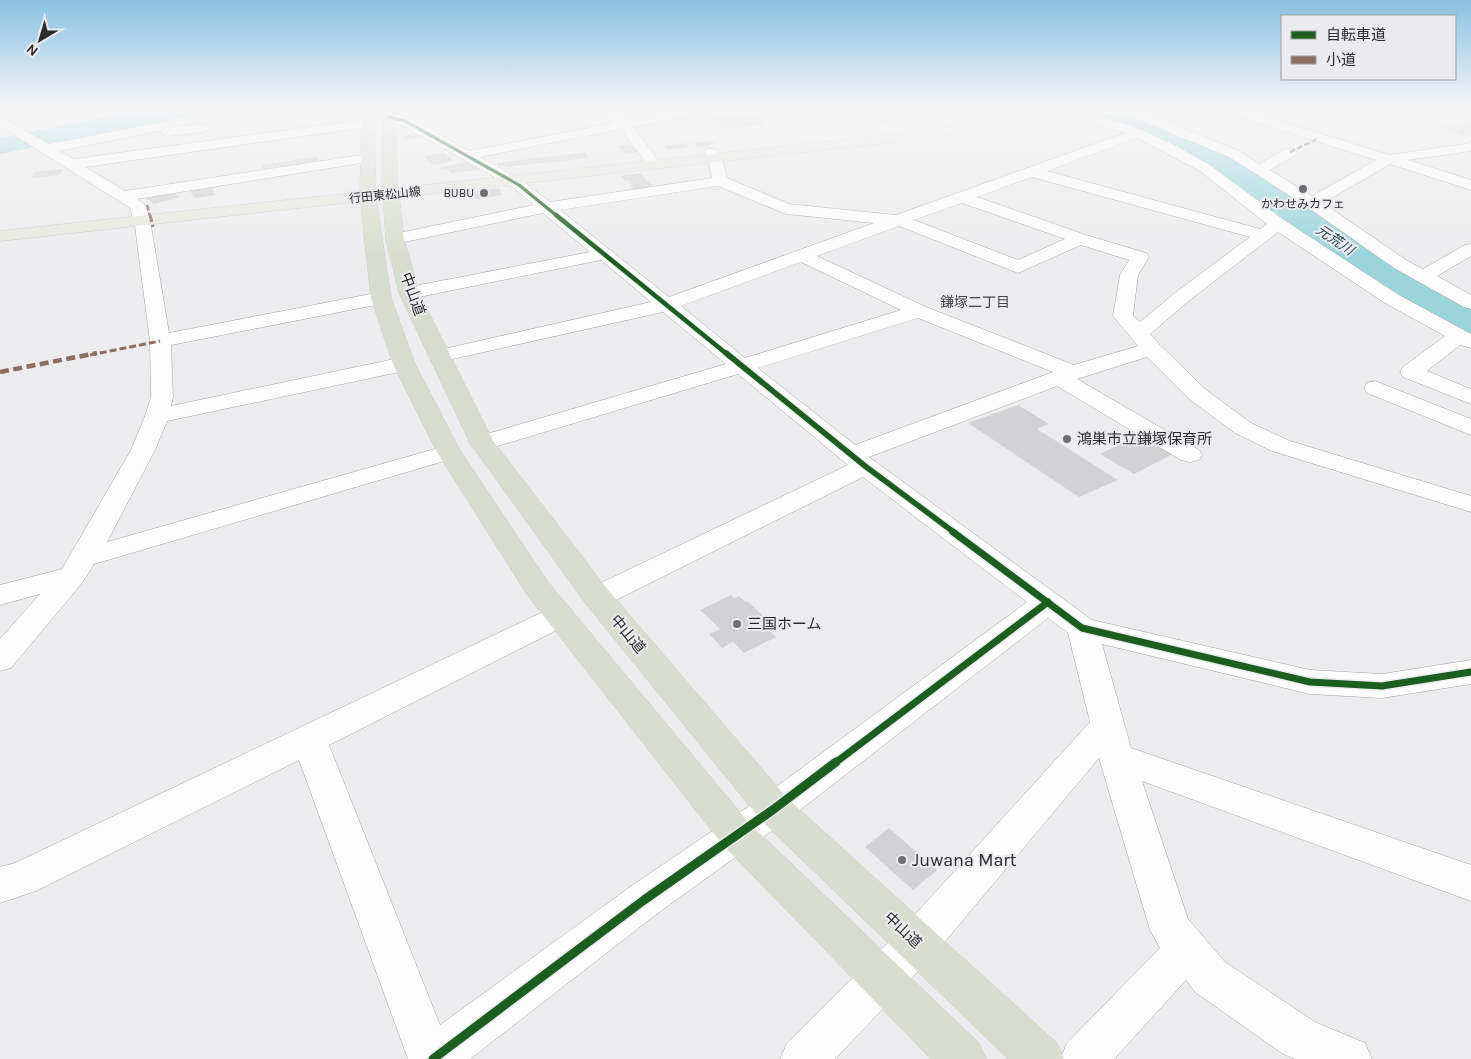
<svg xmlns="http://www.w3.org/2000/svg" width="1471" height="1059" font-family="Karla,'Noto Sans JP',sans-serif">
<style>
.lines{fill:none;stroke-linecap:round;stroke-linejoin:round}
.river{fill:#9ad5dc;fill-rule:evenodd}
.building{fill:#d2d2d4}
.minor-casing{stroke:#a4a4a6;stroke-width:1}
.major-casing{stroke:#cacacb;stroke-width:1}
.highway-casing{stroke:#cacacb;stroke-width:1}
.minor{fill:#fcfcfc;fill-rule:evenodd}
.major{fill:#e7e9e1;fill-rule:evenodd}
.highway{fill:#d8decf;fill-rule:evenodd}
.quiet-far2{stroke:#8d6e63;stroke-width:2.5;stroke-dasharray:5.5 2.5;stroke-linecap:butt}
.quiet-far1{stroke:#8d6e63;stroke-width:3;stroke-dasharray:7 3;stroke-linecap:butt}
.quiet{stroke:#8d6e63;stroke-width:4.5;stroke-dasharray:9 4.5;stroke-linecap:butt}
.cycleway-far4-casing{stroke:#ebebef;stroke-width:5}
.cycleway-far3-casing{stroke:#ebebef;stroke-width:6}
.cycleway-far2-casing{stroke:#ebebef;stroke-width:8}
.cycleway-far1-casing{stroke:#ebebef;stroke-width:10}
.cycleway-casing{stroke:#ebebef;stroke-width:12}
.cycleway-far4{stroke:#1b5e20;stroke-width:3}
.cycleway-far3{stroke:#1b5e20;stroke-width:4.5}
.cycleway-far2{stroke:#1b5e20;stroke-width:5.5}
.cycleway-far1{stroke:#1b5e20;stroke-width:7}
.cycleway{stroke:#1b5e20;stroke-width:9}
.poi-dot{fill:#6f6f71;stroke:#ebebef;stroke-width:2}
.labels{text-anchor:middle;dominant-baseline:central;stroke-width:4;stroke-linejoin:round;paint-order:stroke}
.far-poi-label{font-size:12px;fill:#2c2c2d;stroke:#ebebef;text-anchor:end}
.far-street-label{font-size:12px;fill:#2c2c2d;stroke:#ebebef}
.far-water-label{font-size:14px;font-style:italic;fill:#234b4f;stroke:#ebebef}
.far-neighbourhood-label{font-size:14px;fill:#464649;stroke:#ebebef}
.street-label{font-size:15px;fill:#2c2c2d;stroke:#ebebef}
.poi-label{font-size:15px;fill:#2c2c2d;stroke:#ebebef;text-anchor:start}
.near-poi-label{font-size:18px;fill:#2c2c2d;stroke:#ebebef;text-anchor:start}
</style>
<rect width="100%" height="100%" fill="#ececee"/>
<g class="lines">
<!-- river -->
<g class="river">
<polygon points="151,108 203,108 199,113 190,116 0,154 0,138"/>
<polygon points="1078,108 1116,108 1205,141 1419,279 1471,307 1471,335 1457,331 1393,295 1185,153 1082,113"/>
</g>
</g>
<!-- building -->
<g class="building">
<polygon points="807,108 882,108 908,113 887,124"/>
<polygon points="1453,109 1471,115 1444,119 1438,117 1442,116 1430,112"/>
<polygon points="756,114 768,124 724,129 713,118"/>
<polygon points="1471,122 1471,135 1464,136 1436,126"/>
<polygon points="417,134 421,137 405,140 403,138 402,136"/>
<polygon points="711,141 715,144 697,147 693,143"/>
<polygon points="685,143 689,147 668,150 664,146"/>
<polygon points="631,144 638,152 626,154 618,146"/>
<polygon points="585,152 589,158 505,167 505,165 499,166 497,163"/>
<polygon points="444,153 454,161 433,165 423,156"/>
<polygon points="317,157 321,162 265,171 262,165"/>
<polygon points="468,162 480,170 451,173 447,168 442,169 440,167"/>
<polygon points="63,169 59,175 31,178 34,172"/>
<polygon points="640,173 654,188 635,191 630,185 634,185 629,180 625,181 621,176"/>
<polygon points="214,185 216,188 212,189 216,195 195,198 189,190"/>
<polygon points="499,188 502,195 477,199 477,198 469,198 467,192"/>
<polygon points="169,190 180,197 154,204 143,196"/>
<polygon points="1018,405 1049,424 1037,429 1118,480 1079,497 968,423"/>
<polygon points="1139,435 1175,453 1134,474 1100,454"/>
<polygon points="731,595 734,598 739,596 745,602 747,601 770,622 763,626 776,637 744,653 733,642 722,648 709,634 720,629 700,610"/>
<polygon points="889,828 937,870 913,890 865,847"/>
</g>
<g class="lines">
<!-- minor casing -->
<g class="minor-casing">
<g id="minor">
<path d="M598,108H612L627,120L690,108H716L710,112L633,127L661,164L659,167H649L621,129L480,157L524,182L550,202L712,178L708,158L704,152L706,149H716L722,158L727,178L789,204L896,215L1125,133L1055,111L1054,108H1073L1143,130L1180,148L1210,165L1284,220L1399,295L1471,334V348L1460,345L1427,371L1471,389V404L1403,377L1400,372L1403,367L1445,336L1385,303L1278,232L1190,300L1150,334L1159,344L1205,389L1251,423L1290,441L1471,496V512L1272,451L1235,433L1189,399L1147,357L1077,379L1199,450L1202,455L1199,460L1190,462L1181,460L1057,386L869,457L1092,620L1310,670L1382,674L1471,660V684L1382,698L1310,694L1102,644L1131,748L1471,865V901L1142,781L1188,919L1225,962L1315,1022L1365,1043L1372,1059H1295L1283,1054L1195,992L1186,980L1114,1059H1060L1067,1043L1160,948L1150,930L1099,758L932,957L835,1059H780L787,1043L902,929L1090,722L1068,633L1048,618L787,820L658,913L470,1059H408L299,760L36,891L0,903V867L15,863L549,609L560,606L571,609L575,616L571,623L329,745L440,1025L630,887L761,798L1027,602L863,477L608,604L597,607L586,604L582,597L586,590L848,465L738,374L491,448L482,450L473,448L470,443L473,438L726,364L663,312L439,362L431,361L428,356L431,351L439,350L651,302L601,260L409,299L402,297L399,293L402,289L409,287L590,252L543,213L395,244L389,243L386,239L389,235L534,205L514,188L400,124L384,120L382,117L389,113L410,118L469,151L614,123ZM1137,138L1200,171L1267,224L1260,229L1047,171ZM1032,177L1250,237L1176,292L1140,322L1133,315L1138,275L1149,257L1146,253L1086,235L977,197ZM718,186L786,214L874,223L669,297L560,210ZM962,203L1065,239L1018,260L914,220ZM899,226L1018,273L1081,245L1129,260L1120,275L1113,316L1138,346L1074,365L926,307L817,256ZM801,262L901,310L745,358L681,306ZM918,318L1053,372L855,445L758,368Z"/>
<polygon points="1123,108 1134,108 1239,151 1259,164 1285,149 1295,149 1297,152 1295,155 1270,170 1312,196 1376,160 1220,111 1219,108 1238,108 1389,155 1471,143 1471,151 1408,160 1471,180 1471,190 1390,164 1323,203 1406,260 1423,269 1465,245 1471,244 1471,256 1437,276 1471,295 1471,309 1464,307 1394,268 1306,206 1229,157 1123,113 1122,110"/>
<polygon points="0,116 49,144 163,122 168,123 171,127 203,124 210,128 203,132 168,136 163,135 160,131 59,151 74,159 368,119 375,123 368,127 85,167 125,191 368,154 373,155 375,158 373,161 368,162 137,199 146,206 151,226 169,333 381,292 388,294 391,298 388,302 381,304 171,345 173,397 171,406 404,357 412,359 415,364 412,369 404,371 167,421 155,450 107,542 449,445 458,447 461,452 458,457 94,564 82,583 11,668 0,671 0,639 40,594 0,605 0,585 62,569 131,450 145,416 151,397 150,341 135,226 130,208 0,126"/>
<polygon points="1375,381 1471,419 1471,435 1367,393 1364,388 1367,383"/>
</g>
</g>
<!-- major casing -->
<g class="major-casing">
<g id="major">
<polygon points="1096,108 1133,108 1127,112 870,145 0,241 0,231 870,137"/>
<polygon points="1455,108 1471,108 1471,115 1456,111"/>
</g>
</g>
<!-- highway casing -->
<g class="highway-casing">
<g id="highway">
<polygon points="362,108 374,108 376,197 391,298 415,364 461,452 548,582 749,823 979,1043 986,1059 931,1059 723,845 528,596 437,452 393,364 371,298 360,197"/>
<polygon points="383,108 395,108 398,186 404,239 419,293 493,441 608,590 787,798 1057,1043 1064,1059 1008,1059 761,820 586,604 470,443 399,293 386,239 382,186"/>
</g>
</g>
<!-- minor -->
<use href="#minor" class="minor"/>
<!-- major -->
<use href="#major" class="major"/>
<!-- highway -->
<use href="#highway" class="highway"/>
<!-- quiet-far2 -->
<g class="quiet-far2">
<polyline points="1290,152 1319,138"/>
<polyline points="147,205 150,216"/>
</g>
<!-- quiet-far1 -->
<g class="quiet-far1">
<polyline points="150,215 153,227"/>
<polyline points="90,355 160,341"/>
</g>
<!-- quiet -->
<polyline class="quiet" points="0,372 97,353"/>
<!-- cycleway-far4 casing -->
<g class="cycleway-far4-casing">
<polyline id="cycleway-far4" points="389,117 405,121 519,185 557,216"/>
</g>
<!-- cycleway-far3 casing -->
<g class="cycleway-far3-casing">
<polyline id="cycleway-far3" points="556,215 728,355"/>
</g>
<!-- cycleway-far2 casing -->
<g class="cycleway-far2-casing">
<polyline id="cycleway-far2" points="726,353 865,466 955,533"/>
</g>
<!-- cycleway-far1 casing -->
<g class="cycleway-far1-casing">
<g id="cycleway-far1">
<polyline points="953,532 1082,628 1310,682 1382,686 1471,672"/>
<polyline points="835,763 1048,602"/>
</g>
</g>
<!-- cycleway casing -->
<g class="cycleway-casing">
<polyline id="cycleway" points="433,1059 644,900 774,809 836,762"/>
</g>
<!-- cycleway-far4 -->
<use href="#cycleway-far4" class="cycleway-far4"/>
<!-- cycleway-far3 -->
<use href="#cycleway-far3" class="cycleway-far3"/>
<!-- cycleway-far2 -->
<use href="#cycleway-far2" class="cycleway-far2"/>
<!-- cycleway-far1 -->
<use href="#cycleway-far1" class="cycleway-far1"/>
<!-- cycleway -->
<use href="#cycleway" class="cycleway"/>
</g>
<!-- sky -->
<linearGradient id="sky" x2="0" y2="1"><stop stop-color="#89c1e3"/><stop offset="0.42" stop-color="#f6f6f7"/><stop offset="1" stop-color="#f6f6f7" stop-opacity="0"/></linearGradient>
<rect width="1471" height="256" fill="url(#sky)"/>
<!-- markers -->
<g class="poi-dot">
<circle cx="1303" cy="189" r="5"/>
<circle cx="484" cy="193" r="5"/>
<circle cx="1067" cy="439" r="5"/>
<circle cx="737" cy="624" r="5"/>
<circle cx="902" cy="860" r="5"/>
</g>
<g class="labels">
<!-- far-poi labels -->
<g class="far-poi-label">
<text x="474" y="193">BUBU</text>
<text x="1303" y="204" text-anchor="middle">かわせみカフェ</text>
</g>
<!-- far-street labels -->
<g class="far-street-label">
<text transform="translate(385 195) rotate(-6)">行田東松山線</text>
</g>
<!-- far-water labels -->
<g class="far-water-label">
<text transform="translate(1335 240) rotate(34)">元荒川</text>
</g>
<!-- far-neighbourhood labels -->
<g class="far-neighbourhood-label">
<text x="975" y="302">鎌塚二丁目</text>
</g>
<!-- street labels -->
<g class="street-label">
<text transform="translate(413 294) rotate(70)">中山道</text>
<text transform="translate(628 634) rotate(50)">中山道</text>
<text transform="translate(903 930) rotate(43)">中山道</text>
</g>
<!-- poi labels -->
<g class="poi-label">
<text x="1077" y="439">鴻巣市立鎌塚保育所</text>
<text x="747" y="624">三国ホーム</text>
</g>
<!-- near-poi labels -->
<g class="near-poi-label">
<text x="912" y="860">Juwana Mart</text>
</g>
</g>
<!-- legend -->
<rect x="1281" y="15" width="175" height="65" fill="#ebebef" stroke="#9f9fa1"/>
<rect x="1291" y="31" width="25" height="8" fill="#1b5e20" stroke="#9f9fa1"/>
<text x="1326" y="40" font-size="15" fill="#2c2c2d">自転車道</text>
<rect x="1291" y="56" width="25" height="8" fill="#8d6e63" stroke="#9f9fa1"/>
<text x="1326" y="65" font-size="15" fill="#2c2c2d">小道</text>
<!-- north arrow -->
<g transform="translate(40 40) rotate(218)" stroke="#ebebef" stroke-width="4" paint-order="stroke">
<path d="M0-4L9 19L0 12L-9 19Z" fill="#2c2c2d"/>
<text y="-8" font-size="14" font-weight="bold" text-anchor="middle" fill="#2c2c2d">N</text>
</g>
</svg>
